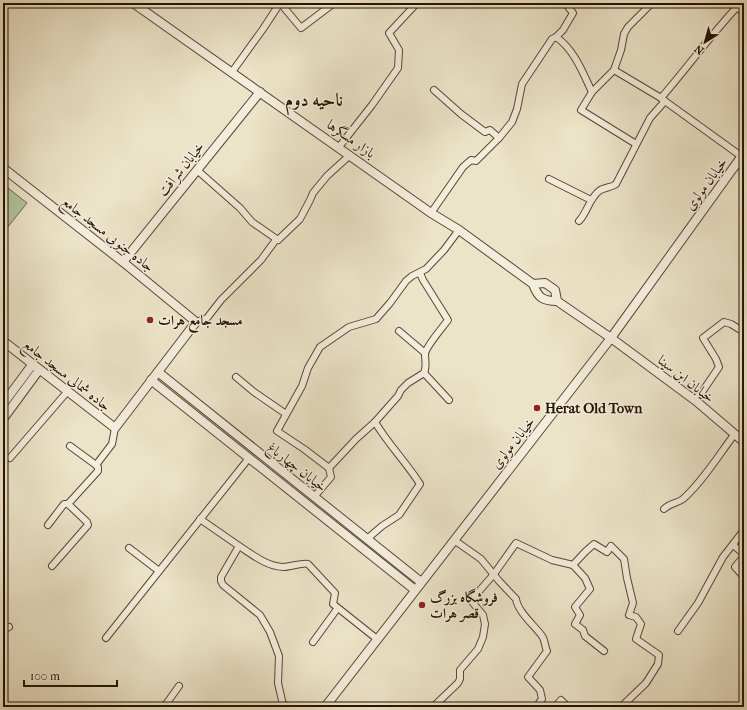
<svg xmlns="http://www.w3.org/2000/svg" width="747" height="710" font-family="'IM FELL French Canon',Amiri,serif">
<style>
.green{fill:#b1c59c;stroke:#6c6b4e}
.lines{fill:none;stroke-linecap:round;stroke-linejoin:round}
.minor-casing{stroke:#584632;stroke-width:8}
.tertiary-casing{stroke:#584632;stroke-width:10}
.minor{stroke:#f3eddc;stroke-width:6}
.tertiary{stroke:#f3eddc;stroke-width:8}
.poi-dot{fill:#8f2418;stroke:#f3eddc;stroke-width:1.5}
.labels{text-anchor:middle;dominant-baseline:central;stroke-width:3;stroke-linejoin:round;paint-order:stroke}
.street-label{font-size:14px;fill:#261100;stroke:#f3eddc}
.poi-label{font-size:14px;font-weight:bold;fill:#261100;stroke:#f3eddc;text-anchor:start}
.district-label{font-size:18px;font-weight:bold;fill:#261100;stroke:#f3eddc}
</style>
<rect width="100%" height="100%" fill="#ece4c9"/>
<filter id="stains"><feTurbulence type="fractalNoise" baseFrequency=".005" numOctaves="4"/><feColorMatrix values="0 0 0 0 .2 0 0 0 0 .09 0 0 0 0 .02 0 0 0 .5 -.17"/></filter>
<radialGradient id="worn" r=".72"><stop offset=".6" stop-color="#630" stop-opacity="0"/><stop offset="1" stop-color="#630" stop-opacity=".3"/></radialGradient>
<!-- green -->
<polygon class="green" points="3,184 27,203 3,233"/>
<g class="lines">
<!-- minor casing -->
<g class="minor-casing">
<g id="minor">
<polyline points="281,4 301,28 334,3"/>
<polyline points="556,37 563,30 573,13 565,3"/>
<polyline points="614,70 621,50 624,34 628,27 652,3"/>
<polyline points="232,72 263,29 280,3"/>
<polyline points="434,90 461,114 485,132 490,130 499,138"/>
<polyline points="592,92 581,110 636,144"/>
<polyline points="662,99 741,156"/>
<polyline points="339,147 372,105 398,68 399,50 389,33 417,3"/>
<polyline points="197,170 240,208 252,222 278,240"/>
<polyline points="549,179 591,200"/>
<path d="M431,213L463,167L471,160L476,161L499,138L512,122L517,109L522,84L552,39L556,37C574,49 583,73 592,92L614,70L661,98C687,68 710,36 737,7L744,13"/>
<path d="M579,221C587,213 589,199 599,191C604,187 611,188 616,184L650,118L665,101"/>
<polyline points="196,322 207,318 221,300 261,260 275,241 278,240 300,219 310,200 313,193 327,176 350,155"/>
<polyline points="399,331 425,353"/>
<polyline points="424,373 449,400"/>
<polyline points="236,377 254,392 286,414"/>
<polyline points="696,401 719,367 716,359 703,338 724,322 731,324 739,329 744,325"/>
<polyline points="10,458 67,392"/>
<polyline points="96,465 112,444 115,428"/>
<path d="M329,468L356,439L375,422L398,396L401,390L408,383L424,373C427,366 425,361 425,354C426,346 443,327 448,320L423,280L420,273"/>
<polyline points="314,497 331,477 329,468 304,449 277,431 302,386 308,368 320,347 349,327 376,319 390,303 406,281 412,276 426,269 444,250 459,230"/>
<path d="M664,509C670,503 678,503 683,499C703,481 718,456 734,435"/>
<polyline points="200,519 239,546 221,577 221,581 223,585 260,615 270,632 279,656 278,683 283,705"/>
<polyline points="48,525 64,504 68,504 98,471 98,467 96,465 70,446"/>
<path d="M367,539L382,526L399,515L420,484C406,462 388,444 375,422"/>
<path d="M454,540L481,559L499,581L516,599C518,612 534,625 542,636C545,640 545,647 547,651L528,677L540,690L542,699L539,703L540,707"/>
<polyline points="733,545 744,554"/>
<path d="M239,546C253,555 266,566 283,567C290,567 304,562 308,564L335,593L333,604L377,639"/>
<polyline points="129,548 159,571"/>
<polyline points="744,556 735,567 744,577"/>
<polyline points="573,565 585,552 594,544 607,552 611,546 624,559 627,578 633,603 629,615 636,617 641,624 636,639 659,655 658,664 646,683 621,707"/>
<polyline points="52,566 88,525 87,522 68,504"/>
<polyline points="3,630 9,627"/>
<polyline points="678,631 698,603 723,557 744,530"/>
<polyline points="106,638 249,458"/>
<polyline points="313,642 337,609"/>
<polyline points="164,707 179,686"/>
<polyline points="433,707 458,683 460,679 460,670 478,649 483,637 485,624 483,615 473,603 474,597 494,574 516,543 552,560 573,565 585,578 590,589 575,607 580,615 575,624 583,630 585,636 604,651"/>
<polyline points="555,707 561,700 565,704"/>
</g>
</g>
<!-- tertiary casing -->
<g class="tertiary-casing">
<g id="tertiary">
<path d="M133,3L431,213L459,230L533,284C538,298 543,301 557,301L611,338L696,401L744,442"/>
<polyline points="3,168 123,262 196,322 115,428 3,341"/>
<polyline points="123,262 260,92"/>
<polyline points="533,284 545,283 555,290 557,301"/>
<polyline points="158,372 421,582"/>
<polyline points="151,380 415,590"/>
<polyline points="3,404 32,365"/>
<polyline points="3,419 39,370"/>
<polyline points="281,707 283,705 286,707"/>
<polyline points="325,707 611,338 744,153"/>
</g>
</g>
<!-- minor -->
<use href="#minor" class="minor"/>
<!-- tertiary -->
<use href="#tertiary" class="tertiary"/>
</g>
<!-- markers -->
<g class="poi-dot">
<circle cx="150" cy="320" r="4"/>
<circle cx="537" cy="408" r="4"/>
<circle cx="422" cy="605" r="4"/>
</g>
<g class="labels">
<!-- street labels -->
<g class="street-label">
<text transform="translate(351 139) rotate(35)">بازار مسگرها</text>
<text transform="translate(181 169) rotate(-51)">خیابان شرافت</text>
<text transform="translate(706 184) rotate(-54)">خیابان مولوی</text>
<text transform="translate(108 234) rotate(38)">جاده جنوبی مسجد جامع</text>
<text transform="translate(67 375) rotate(38)">جاده شمالی مسجد جامع</text>
<text transform="translate(686 379) rotate(38)">خیابان ابن سینا</text>
<text transform="translate(513 443) rotate(-52)">خیابان مولوی</text>
<text transform="translate(297 467) rotate(38)">خیابان چهارباغ</text>
</g>
<!-- poi labels -->
<g class="poi-label">
<text x="158" y="320">مسجد جامع هرات</text>
<text x="545" y="408">Herat Old Town</text>
<text x="430" y="597">فروشگاه بزرگ<tspan x="430" dy="16">قصر هرات</tspan></text>
</g>
<!-- district labels -->
<g class="district-label">
<text x="314" y="100">ناحیه دوم</text>
</g>
</g>
<!-- margin -->
<rect width="747" height="710" fill="none" stroke="#ece4c9" stroke-width="16"/>
<rect x="4" y="4" width="739" height="702" fill="none" stroke="#261100" stroke-width="2"/>
<rect x="8" y="8" width="731" height="694" fill="none" stroke="#261100"/>
<!-- north arrow -->
<g transform="translate(705 42) rotate(217)" stroke="#f3eddc" stroke-width="3" paint-order="stroke">
<path d="M0-3L7 15L0 10L-7 15Z" fill="#261100"/>
<text y="-6" font-size="11" font-weight="bold" text-anchor="middle" fill="#261100">N</text>
</g>
<!-- scale -->
<path d="M24 680v6h93v-6" fill="none" stroke="#261100" stroke-width="2"/>
<text x="30" y="680" font-size="12" fill="#261100" stroke="#f3eddc" stroke-width="3" paint-order="stroke">100 m</text>
<rect width="100%" height="100%" filter="url(#stains)"/>
<rect width="100%" height="100%" fill="url(#worn)"/>
</svg>
